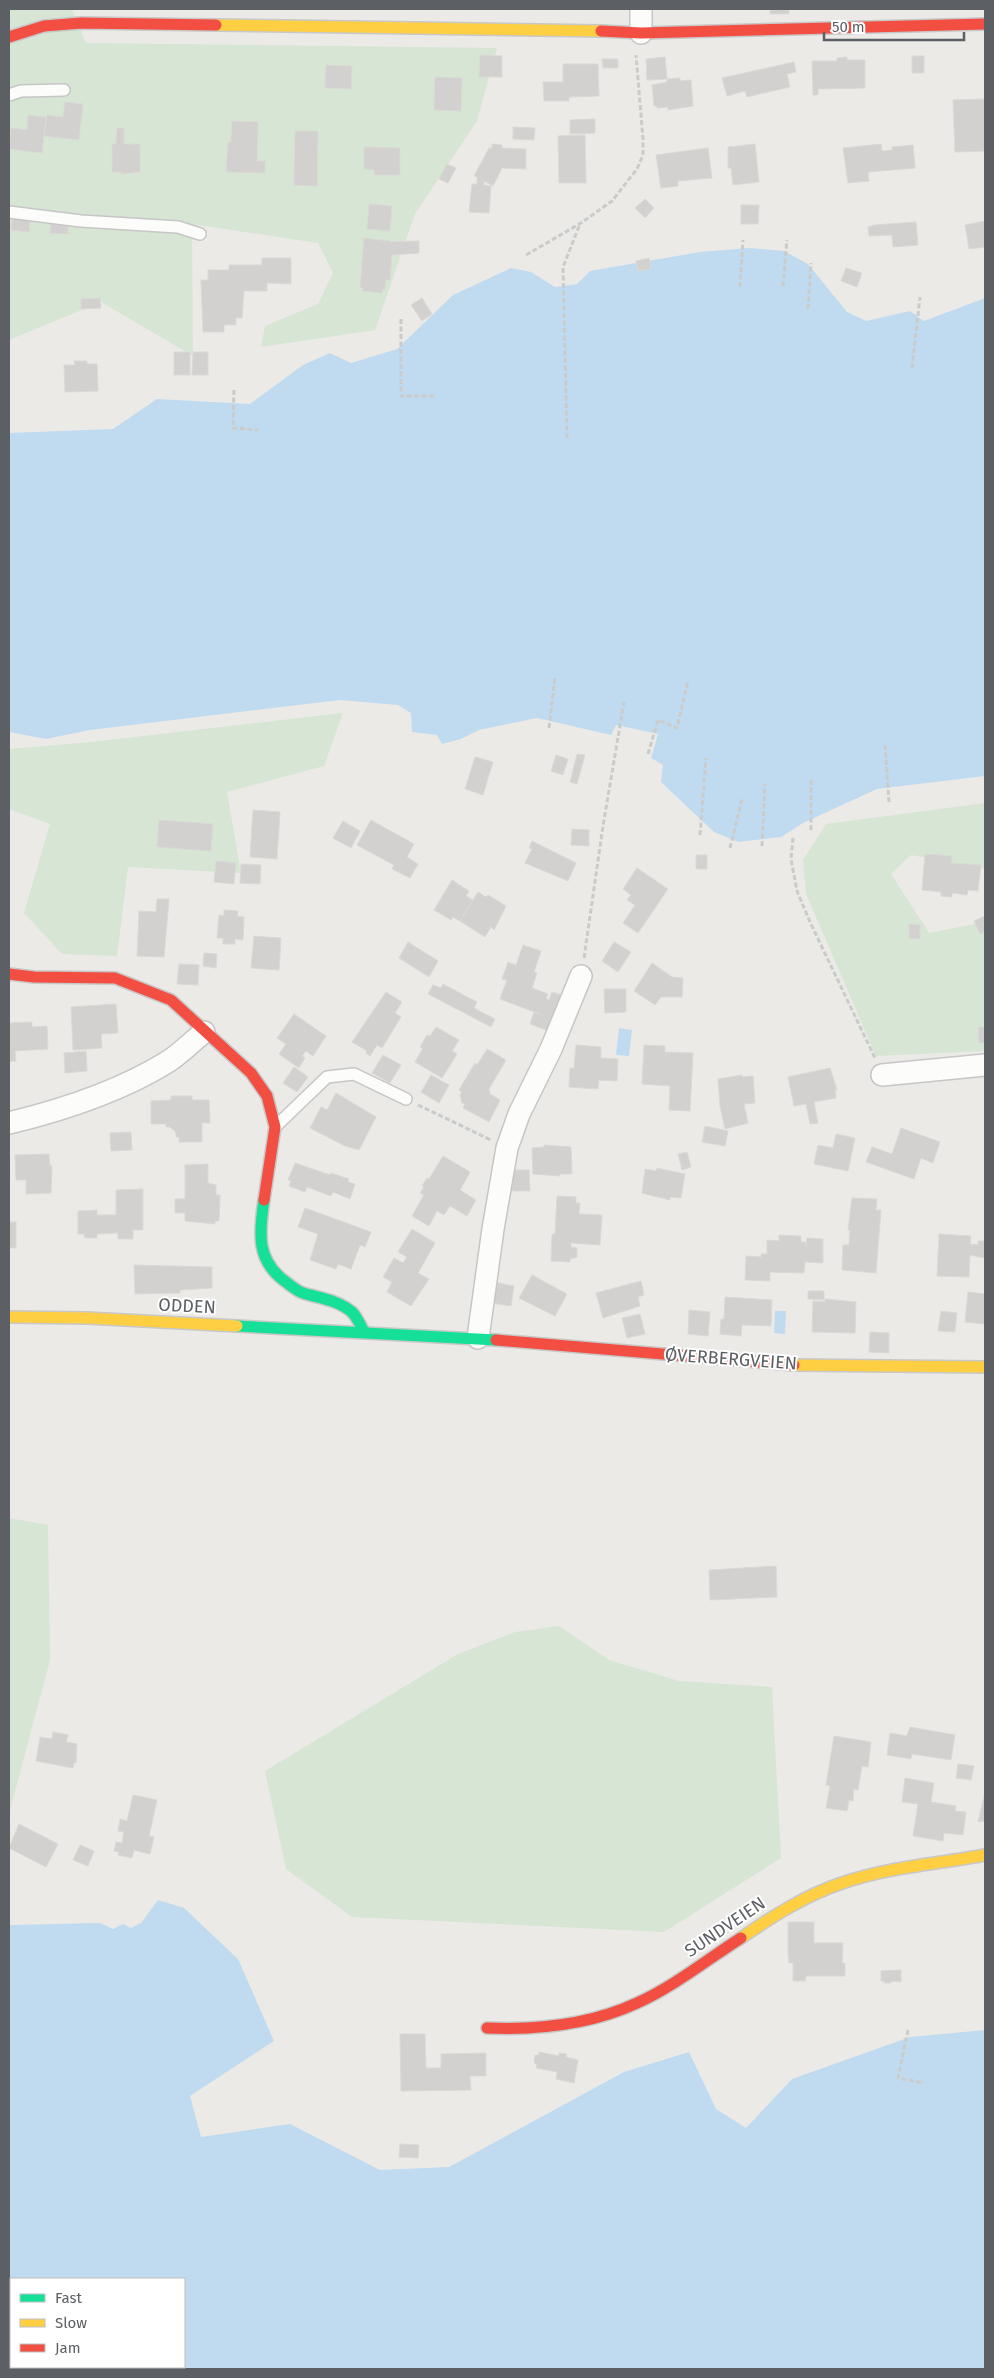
<svg xmlns="http://www.w3.org/2000/svg" width="994" height="2378" font-family="'Fira Sans',sans-serif">
<style>
.green{fill:#d6e5d4}
.water{fill:#c0dbf0;fill-rule:evenodd}
.building{fill:#d2d1cf;stroke:#dad9d6}
.lines{fill:none;stroke-linecap:round;stroke-linejoin:round}
.lane-casing{stroke:#c6c6c6;stroke-width:14}
.street-casing{stroke:#c6c6c6;stroke-width:24}
.fast-casing{stroke:#c8c8c8;stroke-width:14}
.slow-casing{stroke:#c8c8c8;stroke-width:14}
.jam-casing{stroke:#c8c8c8;stroke-width:14}
.path{stroke:#c9ccca;stroke-width:3;stroke-dasharray:5 2.5;stroke-linecap:butt}
.lane{stroke:#fcfcfb;stroke-width:11}
.street{stroke:#fcfcfb;stroke-width:21}
.fast{stroke:#16e098;stroke-width:11}
.slow{stroke:#ffcf43;stroke-width:11}
.jam{stroke:#f24e42;stroke-width:11}
.labels{text-anchor:middle;dominant-baseline:central;stroke-width:4;stroke-linejoin:round;paint-order:stroke}
.street-label{font-size:18px;fill:#5c5f63;stroke:#fff}
</style>
<rect width="100%" height="100%" fill="#ebeae7"/>
<!-- green -->
<g class="green">
<polygon points="9,9 72,9 86,43 497,48 477,121 415,214 375,330 261,347 265,326 318,304 333,273 318,243 192,224 193,356 101,302 9,340"/>
<polygon points="343,713 324,766 227,792 241,873 128,867 117,956 62,954 24,913 50,824 9,809 9,749 91,742"/>
<polygon points="985,803 985,869 911,855 891,874 929,933 985,922 985,1051 876,1056 806,894 803,860 826,824"/>
<polygon points="9,1518 48,1525 50,1660 9,1814"/>
<polygon points="559,1626 609,1660 679,1681 772,1687 781,1858 664,1932 352,1917 286,1869 265,1771 458,1654 515,1632"/>
</g>
<!-- water -->
<g class="water">
<polygon points="749,248 784,251 808,264 847,312 866,321 910,311 924,321 985,298 985,776 877,789 803,823 781,837 738,842 714,832 661,782 663,765 651,758 658,734 616,725 611,735 537,718 479,730 461,739 442,744 437,735 412,732 411,713 398,705 340,700 90,730 46,739 9,732 9,433 113,429 157,399 250,404 303,365 330,353 351,363 397,349 453,295 511,268 531,272 555,287 577,284 590,271 700,252"/>
<polygon points="619,1028 632,1030 629,1056 616,1055"/>
<polygon points="775,1311 786,1311 785,1334 774,1333"/>
<path d="M158,1900L184,1908L238,1959L274,2041L190,2096L201,2137L290,2124L380,2170L449,2167L624,2072L689,2052L716,2109L746,2128L792,2079L910,2037L985,2030V2369H9V1925L100,1923L113,1929L123,1924L131,1928L141,1923ZM11,2279H184V2367H11Z"/>
</g>
<!-- building -->
<g class="building">
<rect x="770" y="9" width="19" height="5"/>
<polygon points="480,55 502,56 502,77 479,77"/>
<rect x="912" y="56" width="12" height="17"/>
<polygon points="665,57 667,79 647,80 646,59"/>
<polygon points="847,57 847,60 865,60 865,88 818,89 818,95 813,95 812,61 837,61 837,58"/>
<polygon points="602,59 618,59 618,68 603,68"/>
<polygon points="794,62 796,72 787,74 790,87 747,97 745,91 727,96 722,78"/>
<polygon points="563,64 598,64 599,96 569,97 569,101 544,101 543,82 563,82"/>
<polygon points="326,65 352,66 351,89 325,88"/>
<polygon points="435,77 462,78 461,111 434,110"/>
<polygon points="680,78 680,81 691,80 693,106 668,110 668,107 657,108 657,106 654,106 652,85 667,82 667,79"/>
<polygon points="985,99 985,151 955,152 953,100"/>
<polygon points="65,102 83,104 79,140 44,136 47,115 63,117"/>
<polygon points="28,115 46,117 42,153 9,149 11,128 27,130"/>
<polygon points="595,119 595,133 570,134 570,120"/>
<polygon points="232,121 258,122 257,161 265,161 265,173 226,172 228,142 231,142"/>
<polygon points="513,127 535,128 534,140 513,139"/>
<polygon points="117,128 124,128 124,144 140,144 140,172 121,174 121,172 112,172 112,144 116,144"/>
<polygon points="295,131 318,131 317,186 294,185"/>
<polygon points="585,135 586,183 559,183 558,136"/>
<polygon points="492,144 502,145 502,148 526,149 526,169 502,168 493,186 484,181 484,185 491,186 489,213 469,212 472,184 477,184 477,177 474,176 489,148 492,148"/>
<polygon points="755,144 759,182 733,185 731,168 728,168 728,147"/>
<polygon points="881,144 882,151 892,150 892,147 913,145 915,168 868,172 869,181 848,183 843,148"/>
<polygon points="364,147 400,148 400,175 375,175 374,170 364,169"/>
<polygon points="708,148 712,178 678,181 678,186 661,188 656,155"/>
<polygon points="447,164 456,168 448,183 439,179"/>
<polygon points="645,199 654,208 645,218 635,208"/>
<polygon points="369,204 392,206 390,231 367,229"/>
<polygon points="741,205 759,205 758,224 741,224"/>
<polygon points="12,219 30,221 29,232 11,230"/>
<polygon points="985,221 985,247 969,249 965,225"/>
<polygon points="51,222 68,224 68,234 50,233"/>
<polygon points="916,222 918,245 893,247 892,235 869,236 868,227 875,225"/>
<polygon points="364,238 390,241 390,242 419,241 419,253 392,255 390,280 386,280 385,290 383,289 382,293 362,291 363,288 360,287"/>
<polygon points="262,258 291,258 291,284 267,283 267,291 244,291 242,318 236,318 236,325 224,325 224,332 203,332 201,280 208,280 208,270 229,270 229,265 262,265"/>
<polygon points="649,258 651,269 638,271 636,261"/>
<polygon points="846,268 862,273 857,287 841,281"/>
<polygon points="100,298 101,308 81,309 81,299"/>
<polygon points="422,298 432,314 422,321 411,305"/>
<rect x="174" y="352" width="16" height="23"/>
<polygon points="193,352 208,352 208,375 192,375"/>
<polygon points="74,361 87,361 87,364 97,364 98,391 65,392 64,365 75,365"/>
<polygon points="577,754 585,755 577,784 570,782"/>
<polygon points="556,755 568,759 563,775 551,771"/>
<polygon points="475,757 493,762 483,795 465,789"/>
<polygon points="253,810 280,812 277,859 250,857"/>
<polygon points="159,820 213,824 211,851 157,847"/>
<polygon points="371,820 414,844 407,857 418,864 410,878 392,869 394,865 357,845"/>
<polygon points="343,821 360,831 351,848 333,838"/>
<polygon points="572,829 589,830 589,846 571,845"/>
<polygon points="532,841 576,863 568,881 525,863 532,849 529,848"/>
<polygon points="925,854 952,856 951,863 981,865 978,891 968,890 967,895 952,893 952,897 941,896 941,892 922,890"/>
<rect x="696" y="855" width="11" height="14"/>
<polygon points="216,861 236,863 234,884 214,882"/>
<polygon points="241,864 261,865 260,884 240,883"/>
<polygon points="637,868 668,889 638,933 623,923 635,905 627,900 631,895 623,889"/>
<polygon points="452,880 469,891 466,896 473,900 460,921 453,917 451,920 434,910"/>
<polygon points="478,892 486,897 488,895 506,906 494,930 491,927 485,937 460,921"/>
<polygon points="157,899 169,899 164,957 137,956 139,911 156,912"/>
<polygon points="224,910 238,911 237,916 244,917 243,940 235,939 235,944 223,944 223,938 217,938 219,915 224,916"/>
<polygon points="985,916 985,932 980,934 974,921"/>
<polygon points="909,924 920,925 920,939 909,938"/>
<polygon points="254,936 281,938 279,970 251,968"/>
<polygon points="408,942 438,961 429,977 399,958"/>
<polygon points="614,942 631,952 618,972 602,961"/>
<polygon points="523,945 541,951 534,972 537,973 532,988 548,994 546,999 549,1000 552,992 562,995 549,1031 530,1024 534,1012 540,1014 500,999 507,980 502,979 508,962 516,965"/>
<polygon points="204,953 217,954 216,968 203,966"/>
<polygon points="652,963 672,977 683,978 682,997 661,997 655,1005 634,991"/>
<polygon points="179,964 199,965 198,985 177,984"/>
<polygon points="443,984 477,1002 474,1008 495,1019 491,1027 428,994 433,985 441,988"/>
<polygon points="604,989 626,989 626,1012 605,1013"/>
<polygon points="386,992 402,1002 395,1013 401,1017 382,1048 377,1045 370,1056 366,1053 367,1051 352,1042"/>
<polygon points="116,1004 118,1033 101,1034 102,1048 73,1050 71,1007"/>
<polygon points="294,1014 326,1036 313,1056 306,1051 302,1056 305,1058 299,1068 279,1054 286,1044 277,1038"/>
<polygon points="32,1022 32,1027 47,1026 48,1049 15,1051 16,1061 9,1062 9,1023"/>
<polygon points="436,1027 459,1040 452,1051 457,1054 442,1078 415,1062 423,1048 420,1047 427,1035 430,1036"/>
<polygon points="978,1027 985,1027 985,1043 979,1043"/>
<polygon points="576,1045 601,1047 601,1058 618,1059 617,1081 599,1080 598,1089 569,1087 570,1068 574,1068"/>
<polygon points="644,1045 665,1046 665,1052 693,1053 690,1111 669,1110 670,1086 642,1084"/>
<polygon points="487,1049 506,1060 489,1089 490,1094 500,1100 489,1122 463,1108 465,1104 462,1103 460,1095 462,1092 459,1090 475,1063 477,1065"/>
<polygon points="86,1051 87,1071 65,1073 64,1053"/>
<polygon points="383,1055 401,1065 390,1083 372,1073"/>
<polygon points="294,1067 308,1077 297,1092 283,1083"/>
<polygon points="830,1068 837,1090 835,1090 836,1098 814,1102 818,1123 810,1124 806,1104 794,1106 788,1077"/>
<polygon points="431,1075 449,1085 439,1103 421,1092"/>
<polygon points="742,1075 742,1077 753,1076 755,1103 744,1104 748,1123 725,1129 720,1106 718,1079"/>
<polygon points="336,1093 376,1117 359,1150 345,1146 310,1128 321,1107 327,1110"/>
<polygon points="171,1096 192,1096 192,1100 209,1100 210,1123 202,1123 202,1142 179,1142 179,1137 176,1137 176,1132 170,1127 166,1127 166,1124 151,1124 151,1101 171,1100"/>
<polygon points="705,1126 728,1131 725,1146 702,1142"/>
<polygon points="901,1128 940,1142 933,1163 921,1158 914,1179 866,1162 872,1147 892,1154"/>
<polygon points="131,1132 132,1150 111,1151 110,1133"/>
<polygon points="836,1134 855,1138 848,1171 814,1164 818,1145 833,1148"/>
<polygon points="544,1145 571,1147 572,1174 560,1174 560,1176 533,1174 532,1148 544,1147"/>
<polygon points="687,1152 691,1167 682,1170 678,1154"/>
<polygon points="49,1154 50,1166 52,1166 51,1193 26,1194 26,1180 16,1180 15,1155"/>
<polygon points="443,1156 470,1172 460,1190 476,1200 467,1216 450,1206 444,1215 437,1211 429,1226 412,1216 424,1195 420,1193 424,1187 422,1186 427,1178 429,1179"/>
<polygon points="295,1163 330,1175 331,1173 349,1179 348,1182 355,1184 350,1199 333,1192 331,1196 307,1187 305,1192 289,1186 291,1181 288,1180"/>
<polygon points="208,1164 208,1183 216,1185 216,1195 220,1195 219,1221 215,1221 215,1224 185,1221 185,1213 175,1213 175,1199 185,1199 185,1165"/>
<polygon points="657,1168 685,1174 681,1198 670,1197 670,1200 642,1193 645,1169 656,1171"/>
<polygon points="512,1170 529,1170 530,1191 512,1191"/>
<polygon points="143,1189 143,1230 133,1230 133,1239 118,1239 118,1233 97,1234 97,1238 85,1238 84,1234 78,1234 78,1211 97,1210 97,1215 116,1215 116,1190"/>
<polygon points="557,1196 576,1197 576,1203 580,1203 579,1214 602,1215 600,1245 571,1243 571,1247 577,1248 577,1257 570,1259 570,1262 551,1261 552,1234 555,1234"/>
<polygon points="852,1198 877,1199 876,1210 881,1210 876,1273 842,1270 843,1245 849,1245 850,1230 848,1230"/>
<polygon points="305,1208 371,1232 365,1247 360,1245 351,1269 338,1264 336,1269 310,1260 318,1234 298,1227"/>
<rect x="9" y="1222" width="7" height="26"/>
<polygon points="412,1229 435,1243 418,1273 429,1279 411,1306 387,1292 392,1282 383,1277 394,1258 403,1263 407,1257 398,1252"/>
<polygon points="939,1234 971,1236 970,1244 978,1245 978,1241 985,1241 985,1258 970,1255 969,1277 937,1276"/>
<polygon points="779,1235 801,1236 801,1242 805,1242 806,1247 807,1238 823,1239 823,1263 805,1262 804,1273 770,1272 770,1281 745,1280 746,1256 761,1257 761,1254 767,1254 767,1240 779,1241"/>
<polygon points="134,1265 212,1267 212,1288 180,1290 180,1293 135,1294"/>
<polygon points="532,1275 567,1294 555,1316 519,1298"/>
<polygon points="641,1281 644,1295 638,1297 640,1306 603,1318 596,1293"/>
<polygon points="494,1282 514,1286 511,1306 491,1303"/>
<polygon points="808,1291 824,1291 824,1300 808,1299"/>
<polygon points="968,1292 985,1294 985,1324 965,1322"/>
<polygon points="725,1297 772,1300 771,1326 742,1325 741,1336 720,1334 721,1319 724,1319"/>
<polygon points="825,1299 856,1302 855,1333 812,1332 813,1301 825,1302"/>
<polygon points="689,1310 710,1312 708,1336 688,1334"/>
<polygon points="941,1311 957,1313 955,1332 938,1331"/>
<polygon points="640,1314 645,1334 627,1338 622,1318"/>
<polygon points="870,1332 889,1333 889,1353 869,1352"/>
<polygon points="776,1566 777,1597 710,1600 709,1570"/>
<polygon points="910,1727 955,1735 951,1760 912,1754 911,1759 887,1755 890,1733 907,1736"/>
<polygon points="53,1732 68,1735 66,1742 77,1744 76,1763 74,1763 73,1768 36,1761 40,1737 52,1739"/>
<polygon points="834,1736 871,1742 868,1767 862,1766 858,1790 854,1789 853,1801 849,1800 847,1811 826,1808 830,1786 826,1785"/>
<polygon points="958,1764 974,1766 971,1780 956,1778"/>
<polygon points="905,1778 934,1783 931,1802 956,1806 955,1811 966,1812 963,1835 944,1833 943,1841 913,1836 918,1804 902,1802"/>
<polygon points="985,1793 985,1821 978,1822"/>
<polygon points="133,1795 157,1800 149,1836 154,1837 150,1854 134,1850 132,1858 118,1855 119,1852 114,1851 116,1842 122,1843 124,1832 118,1831 120,1819 127,1821"/>
<polygon points="19,1824 58,1844 46,1867 9,1848"/>
<polygon points="80,1845 94,1851 88,1866 73,1860"/>
<polygon points="788,1922 814,1922 814,1943 843,1943 842,1963 845,1963 845,1976 806,1976 805,1981 793,1981 793,1963 789,1963 788,1951"/>
<polygon points="901,1970 901,1982 891,1981 891,1983 884,1983 884,1981 881,1981 881,1971"/>
<polygon points="400,2034 425,2034 426,2068 441,2068 441,2054 486,2053 486,2076 470,2076 471,2090 401,2091"/>
<polygon points="539,2052 559,2056 559,2053 567,2054 566,2057 578,2060 574,2083 556,2079 557,2072 536,2068 537,2064 534,2063 535,2055 538,2055"/>
<polygon points="400,2144 419,2145 418,2158 399,2157"/>
</g>
<g class="lines">
<!-- lane casing -->
<g class="lane-casing">
<g id="lane">
<polyline points="9,95 21,91 64,90"/>
<polyline points="9,212 81,221 178,227 200,234"/>
<polyline points="276,1126 327,1077 354,1074 406,1099"/>
</g>
</g>
<!-- street casing -->
<g class="street-casing">
<g id="street">
<polyline points="641,9 641,33"/>
<polyline points="882,1075 985,1065"/>
<path d="M9,1123C63,1110 121,1091 169,1061C181,1053 192,1042 204,1032"/>
<polyline points="478,1338 493,1229 507,1148 519,1114 551,1049 581,976"/>
</g>
</g>
<!-- fast casing -->
<g class="fast-casing">
<g id="fast">
<path d="M264,1200C259,1233 256,1261 286,1282C291,1286 297,1291 303,1293C319,1298 338,1300 352,1312C357,1317 361,1326 364,1332"/>
<polyline points="237,1326 496,1340"/>
</g>
</g>
<!-- slow casing -->
<g class="slow-casing">
<g id="slow">
<polyline points="216,25 601,31"/>
<polyline points="9,1317 87,1318 237,1326"/>
<polyline points="794,1365 985,1367"/>
<path d="M741,1938C773,1916 806,1895 842,1883C888,1867 937,1864 985,1855"/>
</g>
</g>
<!-- jam casing -->
<g class="jam-casing">
<g id="jam">
<polyline points="601,31 641,33 985,24"/>
<polyline points="9,37 44,26 81,23 216,25"/>
<polyline points="9,974 34,977 115,978 171,1000 251,1073 267,1096 275,1127 264,1200"/>
<polyline points="496,1340 794,1365"/>
<path d="M487,2028C537,2030 592,2024 637,2003C673,1987 708,1959 741,1938"/>
</g>
</g>
<!-- path -->
<g class="path">
<polyline points="526,255 581,223 612,201 637,169 643,155 643,139 636,55"/>
<polyline points="783,286 787,240"/>
<polyline points="740,287 743,240"/>
<polyline points="808,309 811,263"/>
<polyline points="401,319 401,396 434,396"/>
<polyline points="912,368 920,297"/>
<polyline points="234,390 233,428 258,430"/>
<polyline points="567,438 563,267 580,224"/>
<polyline points="549,728 555,678"/>
<polyline points="885,745 889,802"/>
<polyline points="648,754 658,720 677,728 688,680"/>
<polyline points="811,780 811,830"/>
<polyline points="700,835 706,758"/>
<polyline points="793,838 791,859 797,891 810,922 875,1058"/>
<polyline points="762,846 765,784"/>
<polyline points="730,848 742,799"/>
<polyline points="584,958 603,826 624,702"/>
<polyline points="418,1105 491,1140"/>
<polyline points="908,2030 898,2078 924,2083"/>
</g>
<!-- lane -->
<use href="#lane" class="lane"/>
<!-- street -->
<use href="#street" class="street"/>
<!-- fast -->
<use href="#fast" class="fast"/>
<!-- slow -->
<use href="#slow" class="slow"/>
<!-- jam -->
<use href="#jam" class="jam"/>
</g>
<g class="labels">
<!-- street labels -->
<g class="street-label">
<text transform="translate(187 1306) rotate(3)">ODDEN</text>
<text transform="translate(731 1359) rotate(4)">ØVERBERGVEIEN</text>
<text transform="translate(725 1927) rotate(-34)">SUNDVEIEN</text>
</g>
</g>
<!-- border -->
<rect width="994" height="2378" fill="none" stroke="#5c5f63" stroke-width="20"/>
<!-- legend -->
<rect x="10" y="2278" width="175" height="90" fill="#ffffff" stroke="#bebfc1"/>
<rect x="20" y="2294" width="25" height="8" fill="#16e098" stroke="#bebfc1"/>
<text x="55" y="2303" font-size="15" fill="#5c5f63">Fast</text>
<rect x="20" y="2319" width="25" height="8" fill="#ffcf43" stroke="#bebfc1"/>
<text x="55" y="2328" font-size="15" fill="#5c5f63">Slow</text>
<rect x="20" y="2344" width="25" height="8" fill="#f24e42" stroke="#bebfc1"/>
<text x="55" y="2353" font-size="15" fill="#5c5f63">Jam</text>
<!-- scale -->
<path d="M824 32v8h140v-8" fill="none" stroke="#5c5f63" stroke-width="2.5"/>
<text x="832" y="32" font-size="15" fill="#5c5f63" stroke="#ffffff" stroke-width="4" paint-order="stroke">50 m</text>
</svg>
